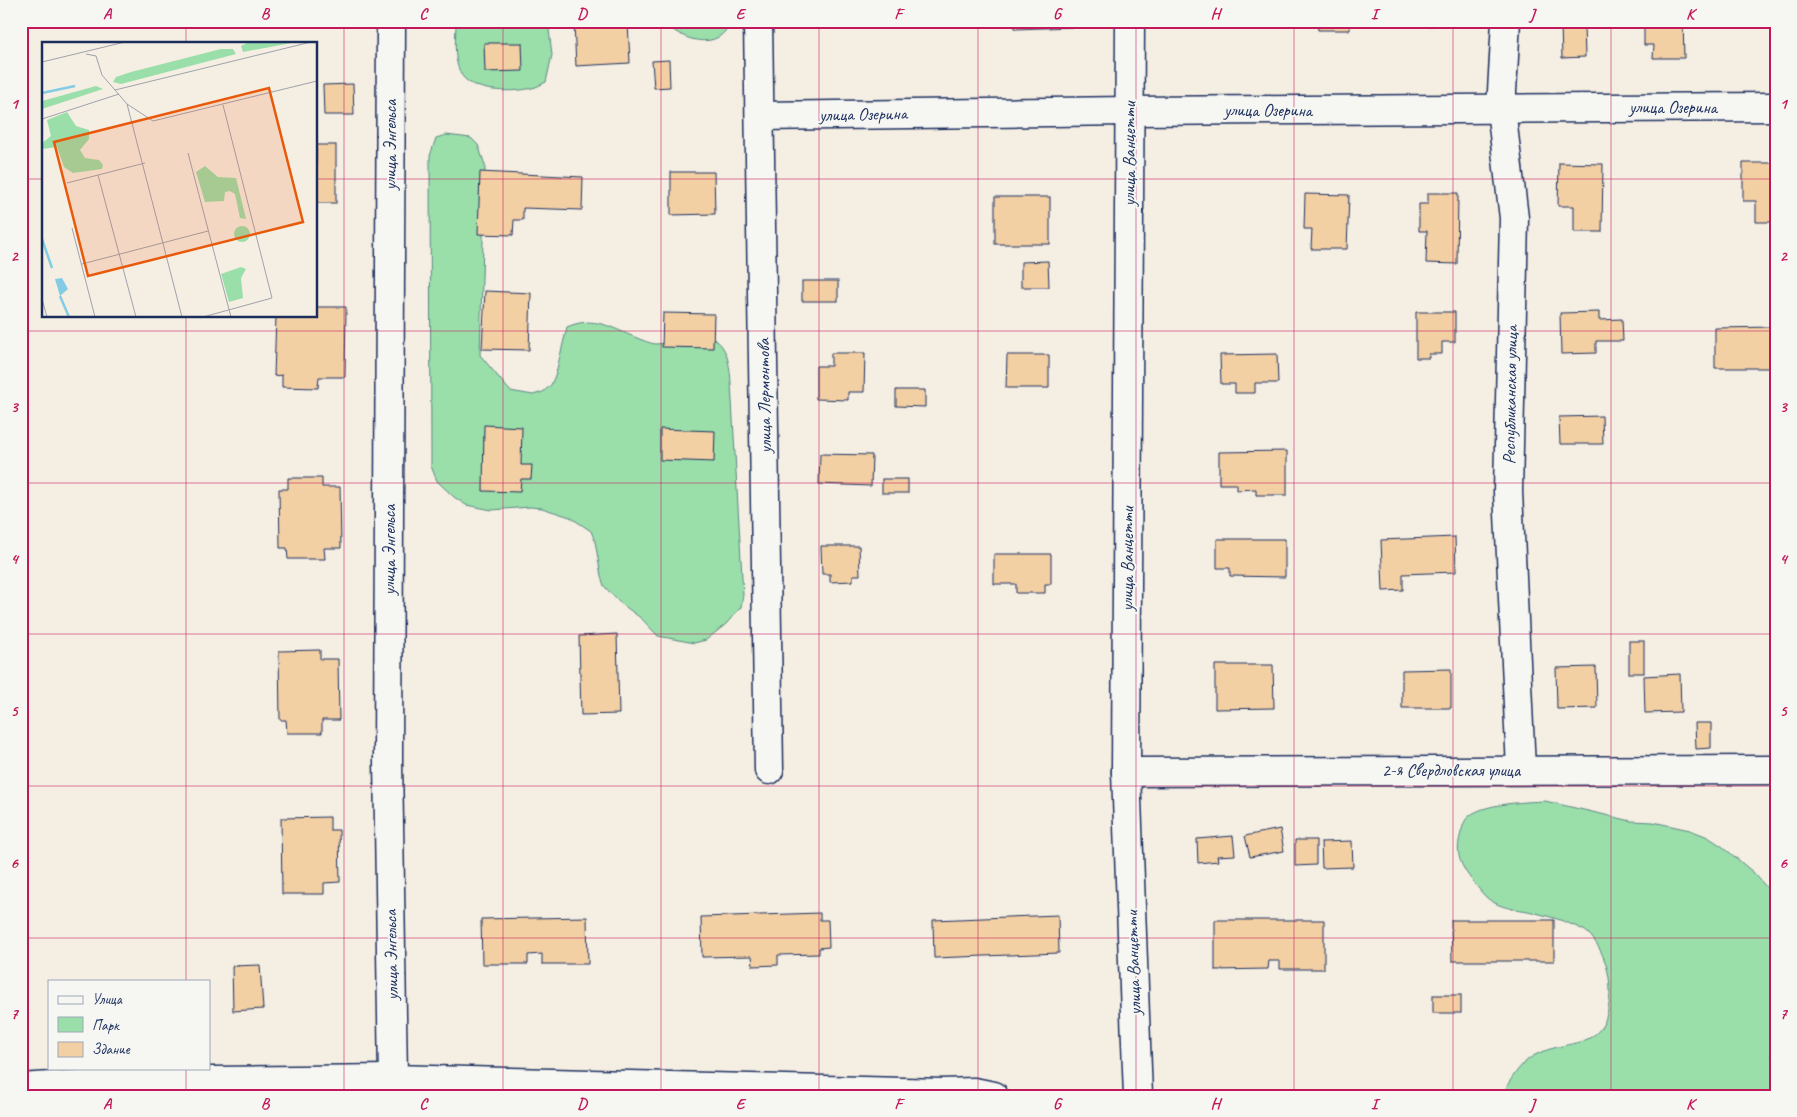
<svg xmlns="http://www.w3.org/2000/svg" width="1797" height="1117" font-family="Caveat,sans-serif">
<style>
.green{fill:#9adfaa;stroke:#5a8784}
.building{fill:#f3cfa4;stroke:#1b2f5e}
.lines{fill:none;stroke-linecap:round;stroke-linejoin:round}
.street-casing{stroke:#1b2f5e;stroke-width:31}
.secondary-casing{stroke:#1b2f5e;stroke-width:31}
.street{stroke:#f6f6f2;stroke-width:28}
.secondary{stroke:#f6f6f2;stroke-width:28}
.grid{fill:none;stroke:#c2185b;stroke-width:1;stroke-opacity:0.55}
.labels{text-anchor:middle;dominant-baseline:central;stroke-width:4;stroke-linejoin:round;paint-order:stroke}
.street-label{font-size:18px;fill:#1b2f5e;stroke:#f6f6f2}
.inset-river{fill:none;stroke:#83cce4;stroke-width:2.5}
.inset-road{fill:none;stroke:#9ea2ad;stroke-width:1}
.view{fill:#e8590c;fill-opacity:0.15;stroke:#e8590c;stroke-width:2.5}
.inset-edge{fill:none;stroke:#1b2f5e;stroke-width:2.5}
.neatline{fill:none;stroke:#c2185b;stroke-width:2}
.grid-label{font-size:16px;text-anchor:middle;font-weight:bold;fill:#c2185b}
</style>
<rect width="100%" height="100%" fill="#f5eee2"/>
<filter id="ink" filterUnits="userSpaceOnUse"><feTurbulence type="fractalNoise" baseFrequency=".02" numOctaves="2"/><feDisplacementMap in="SourceGraphic" scale="10" xChannelSelector="R" yChannelSelector="G"/><feConvolveMatrix kernelMatrix="1 2 1 2 8 2 1 2 1" color-interpolation-filters="sRGB"/></filter>
<g filter="url(#ink)">
<!-- green -->
<g class="green">
<path d="M456,21H548L552,55L546,82C542,84 537,87 532,88C512,93 469,93 460,72C453,57 456,38 456,21Z"/>
<path d="M664,21H730C721,53 679,41 664,21Z"/>
<path d="M446,135L471,138L478,145L485,165L480,355L510,391L533,395L543,392L551,385L556,373L567,327C595,315 611,328 637,338C642,340 649,343 655,344C669,344 695,334 709,337C728,342 730,368 731,383L743,595L741,607L726,624L706,640L694,643L658,636L642,619L619,602L604,586L601,576L595,541L591,531L570,517L542,508L530,507L492,510L466,505L454,497L437,481L431,466V451L430,156L436,138Z"/>
<path d="M1545,801L1631,821L1653,822L1690,830L1708,837L1723,847L1754,873L1767,888L1773,904L1776,929V1012L1771,1039L1772,1056L1776,1063V1096H1502C1509,1081 1520,1063 1535,1055C1568,1038 1603,1052 1609,1004C1613,980 1605,950 1588,933C1585,930 1579,928 1575,926C1560,919 1544,915 1528,911C1517,909 1506,909 1495,903C1485,899 1478,887 1471,879C1455,858 1456,847 1464,823C1471,803 1527,802 1545,801Z"/>
</g>
<!-- building -->
<g class="building">
<polygon points="628,21 630,63 576,66 574,24"/>
<polygon points="1014,21 1071,21 1072,27 1015,29"/>
<polygon points="1222,21 1281,21 1281,22 1222,25"/>
<polygon points="1317,21 1350,21 1350,30 1318,30"/>
<polygon points="1419,21 1458,21 1458,25 1419,26"/>
<polygon points="1644,21 1683,21 1684,58 1653,58 1654,45 1644,45"/>
<polygon points="1561,25 1584,25 1585,57 1562,58"/>
<polygon points="484,43 522,43 523,71 485,72"/>
<polygon points="669,60 670,87 654,88 652,61"/>
<polygon points="353,84 354,115 324,115 323,85"/>
<rect x="316" y="145" width="20" height="58"/>
<polygon points="1559,163 1603,164 1602,232 1574,232 1574,206 1558,206"/>
<polygon points="1743,163 1776,163 1776,222 1756,222 1756,201 1743,201"/>
<polygon points="480,172 583,177 582,210 523,208 523,220 514,220 513,235 478,234"/>
<polygon points="671,172 714,172 715,214 671,215"/>
<polygon points="1428,193 1458,193 1457,264 1426,263 1427,231 1419,231 1419,204 1428,204"/>
<polygon points="1305,194 1349,195 1347,249 1311,249 1312,229 1304,229"/>
<rect x="995" y="197" width="55" height="47"/>
<polygon points="1048,261 1049,287 1021,287 1021,262"/>
<rect x="802" y="281" width="36" height="20"/>
<polygon points="485,291 531,293 529,350 482,349"/>
<polygon points="316,307 346,307 345,377 319,377 318,388 282,387 282,375 274,376 276,316 316,316"/>
<polygon points="1416,312 1455,312 1455,342 1442,342 1442,354 1429,354 1429,358 1416,358"/>
<polygon points="1599,312 1599,320 1622,319 1623,341 1596,341 1596,353 1561,354 1560,313"/>
<polygon points="663,313 714,314 713,348 662,347"/>
<polygon points="1776,327 1776,368 1715,368 1715,328"/>
<polygon points="831,353 865,353 864,392 848,392 848,400 816,399 816,366 831,366"/>
<polygon points="1277,354 1278,383 1255,383 1255,393 1235,393 1235,384 1221,384 1220,355"/>
<polygon points="1007,355 1049,355 1049,388 1006,388"/>
<polygon points="896,390 925,390 925,407 896,406"/>
<polygon points="1602,416 1603,444 1560,444 1559,417"/>
<polygon points="484,425 522,427 521,465 532,465 531,479 521,479 520,492 483,491"/>
<polygon points="660,429 715,431 714,462 660,460"/>
<polygon points="1287,451 1287,495 1256,495 1256,489 1237,490 1237,484 1219,484 1219,452"/>
<polygon points="820,454 872,455 871,486 819,484"/>
<polygon points="288,478 322,478 322,487 340,487 341,548 324,548 325,559 288,559 287,548 280,548 279,489 288,489"/>
<rect x="882" y="479" width="26" height="14"/>
<polygon points="1455,537 1456,572 1403,574 1403,590 1383,591 1381,540"/>
<polygon points="1217,539 1285,539 1285,577 1230,576 1230,568 1217,568"/>
<polygon points="821,546 859,546 860,575 853,575 853,581 830,582 830,574 822,574"/>
<polygon points="994,554 1051,554 1051,584 1045,584 1045,593 1016,593 1016,584 994,584"/>
<polygon points="617,634 619,714 581,715 579,636"/>
<rect x="1629" y="641" width="15" height="32"/>
<polygon points="320,650 320,659 338,659 339,720 322,720 322,733 287,733 286,720 280,720 279,651"/>
<polygon points="1215,665 1273,665 1274,708 1215,709"/>
<polygon points="1596,667 1597,708 1557,709 1556,668"/>
<polygon points="1451,669 1451,708 1402,708 1402,670"/>
<polygon points="1680,674 1681,712 1645,713 1644,676"/>
<polygon points="1695,723 1711,723 1711,748 1696,749"/>
<polygon points="330,817 330,830 339,830 340,882 324,883 324,894 282,894 281,818"/>
<polygon points="1280,829 1284,851 1250,857 1245,836"/>
<polygon points="1233,836 1235,855 1217,856 1218,861 1198,863 1197,839"/>
<polygon points="1295,840 1316,840 1316,865 1295,866"/>
<polygon points="1352,841 1353,867 1322,868 1321,842"/>
<polygon points="820,913 820,920 828,920 829,947 819,948 819,954 778,955 778,965 753,966 752,956 702,957 701,917"/>
<polygon points="1058,915 1059,953 934,958 933,920"/>
<polygon points="587,917 588,964 542,964 542,954 528,955 528,964 482,964 481,919"/>
<polygon points="1215,920 1324,920 1324,969 1280,969 1280,961 1269,961 1268,969 1215,970"/>
<polygon points="1451,920 1554,920 1554,961 1452,961"/>
<polygon points="260,965 263,1009 233,1011 232,966"/>
<rect x="1433" y="995" width="28" height="18"/>
</g>
<g class="lines">
<!-- street casing -->
<g class="street-casing">
<g id="street">
<polyline points="391,21 388,760 393,1079"/>
<polyline points="758,21 769,770"/>
<polyline points="1506,21 1501,109 1514,218 1508,492 1521,769"/>
<polyline points="760,116 1130,111 1776,107"/>
<polyline points="1126,772 1776,770"/>
<polyline points="21,1088 110,1082 393,1079 942,1093 974,1092 994,1096"/>
</g>
</g>
<!-- secondary casing -->
<g class="secondary-casing">
<polyline id="secondary" points="1130,21 1126,772 1138,1096"/>
</g>
<!-- street -->
<use href="#street" class="street"/>
<!-- secondary -->
<use href="#secondary" class="secondary"/>
</g>
</g>
<!-- grid -->
<path class="grid" d="M186,21V44M344,21V1096M503,21V1096M661,21V1096M819,21V1096M978,21V1096M1136,21V1096M1294,21V1096M1453,21V1096M1611,21V1096M21,179H44M316,179H1776M186,316V981M21,331H1776M21,483H1776M21,634H1776M21,786H1776M21,938H1776M186,1068V1096"/>
<g class="labels">
<!-- street labels -->
<g class="street-label">
<text x="1673" y="107">улица Озерина</text>
<text x="1268" y="110">улица Озерина</text>
<text transform="translate(863 114) rotate(-1)">улица Озерина</text>
<text transform="translate(390 145) rotate(-90)">улица Энгельса</text>
<text transform="translate(1129 154) rotate(-90)">улица Ванцетти</text>
<text transform="translate(1510 395) rotate(-89)">Республиканская улица</text>
<text transform="translate(764 396) rotate(-91)">улица Лермонтова</text>
<text transform="translate(389 550) rotate(-90)">улица Энгельса</text>
<text transform="translate(1127 559) rotate(-90)">улица Ванцетти</text>
<text x="1451" y="770">2-я Свердловская улица</text>
<text transform="translate(391 955) rotate(-91)">улица Энгельса</text>
<text transform="translate(1133 963) rotate(-92)">улица Ванцетти</text>
</g>
</g>
<!-- overview -->
<g transform="translate(42 42)">
<rect width="275" height="275" fill="#f5eee2"/>
<path d="M207,0H255L201,10L199,4ZM179,7H191L194,12L79,42L71,40L74,35L89,30ZM54,44L61,47L0,67V59ZM25,70L34,84L47,88V97L38,108L43,116L57,118L61,123L60,127L31,131L22,125L15,105L0,107V101L9,94L5,78ZM163,124L176,135L194,136L204,177L198,176L193,152L188,149L183,150L182,159L163,160L154,130ZM192 192a8 8 0 1 1 16 0a8 8 0 1 1-16 0ZM199,225L204,227L199,236L201,256L187,260L179,232Z" fill="#9adfaa"/>
<path d="M20,236L26,247L18,254L13,237Z" fill="#83cce4"/>
<path class="inset-river" d="M0,51L33,44M0,197L10,226M18,254L27,275"/>
<path class="inset-road" d="M44,12L54,14L60,33L85,62L140,275M0,20L83,0M73,48L269,0M85,62L111,79L275,39M0,77L77,52M146,111L189,275M56,133L94,275M25,141L103,121M30,186L53,275M40,222L166,189M0,257L5,275M161,275L230,256L181,63"/>
<path class="view" d="M227,46L261,180L46,234L12,100Z"/>
<rect width="275" height="275" class="inset-edge"/>
</g>
<!-- margin -->
<rect width="1797" height="1117" fill="none" stroke="#f6f6f2" stroke-width="55"/>
<!-- legend -->
<rect x="48" y="980" width="162" height="90" fill="#f6f6f2" stroke="#9ea6b7"/>
<rect x="58" y="996" width="25" height="8" fill="#f6f6f2" stroke="#9ea6b7"/>
<text x="92" y="1004" font-size="15" fill="#1b2f5e">Улица</text>
<rect x="58" y="1017" width="25" height="15" fill="#9adfaa" stroke="#9ea6b7"/>
<text x="92" y="1030" font-size="15" fill="#1b2f5e">Парк</text>
<rect x="58" y="1042" width="25" height="15" fill="#f3cfa4" stroke="#9ea6b7"/>
<text x="92" y="1054" font-size="15" fill="#1b2f5e">Здание</text>
<rect x="28" y="28" width="1742" height="1062" class="neatline"/>
<g class="grid-label">
<text x="107" y="19">A</text>
<text x="265" y="19">B</text>
<text x="423" y="19">C</text>
<text x="582" y="19">D</text>
<text x="740" y="19">E</text>
<text x="898" y="19">F</text>
<text x="1057" y="19">G</text>
<text x="1215" y="19">H</text>
<text x="1374" y="19">I</text>
<text x="1532" y="19">J</text>
<text x="1690" y="19">K</text>
<text x="14" y="109">1</text>
<text x="1783" y="109">1</text>
<text x="14" y="261">2</text>
<text x="1783" y="261">2</text>
<text x="14" y="412">3</text>
<text x="1783" y="412">3</text>
<text x="14" y="564">4</text>
<text x="1783" y="564">4</text>
<text x="14" y="716">5</text>
<text x="1783" y="716">5</text>
<text x="14" y="868">6</text>
<text x="1783" y="868">6</text>
<text x="14" y="1019">7</text>
<text x="1783" y="1019">7</text>
<text x="107" y="1109">A</text>
<text x="265" y="1109">B</text>
<text x="423" y="1109">C</text>
<text x="582" y="1109">D</text>
<text x="740" y="1109">E</text>
<text x="898" y="1109">F</text>
<text x="1057" y="1109">G</text>
<text x="1215" y="1109">H</text>
<text x="1374" y="1109">I</text>
<text x="1532" y="1109">J</text>
<text x="1690" y="1109">K</text>
</g>
</svg>
